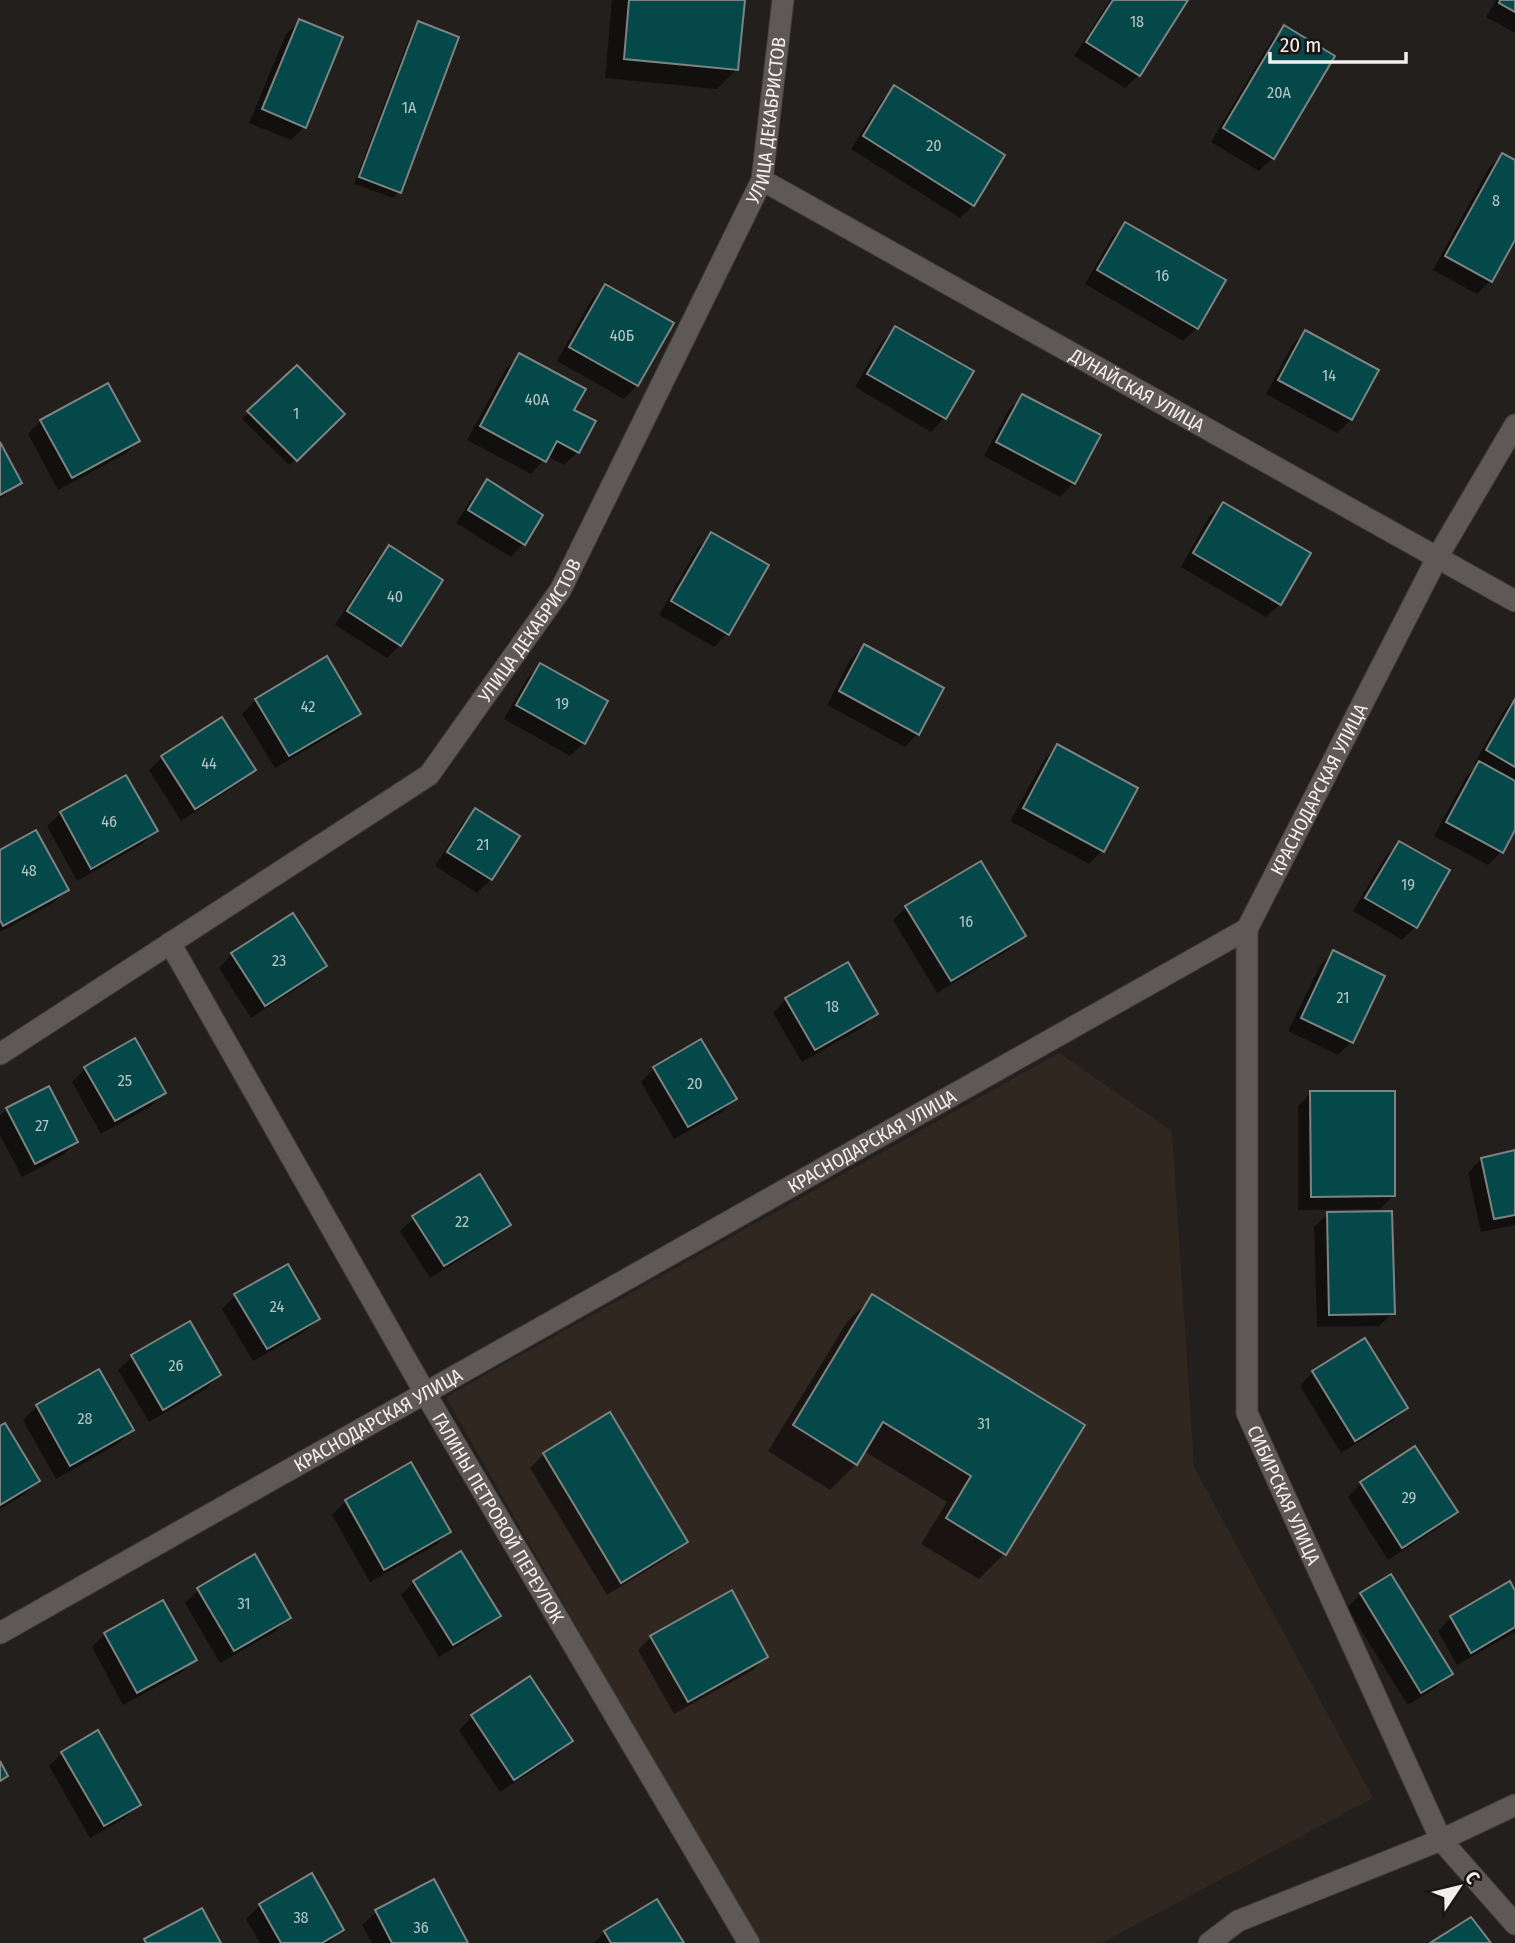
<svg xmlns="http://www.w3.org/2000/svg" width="1515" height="1943" font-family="'Fira Sans Condensed',sans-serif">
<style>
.built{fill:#302721}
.shadow{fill:#0007}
.building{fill:#044849;stroke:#7d8383;stroke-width:2}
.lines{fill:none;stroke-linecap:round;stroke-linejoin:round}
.minor-casing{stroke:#3f3c3a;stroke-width:23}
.minor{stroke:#5e5956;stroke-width:21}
.labels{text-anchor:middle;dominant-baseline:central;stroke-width:7;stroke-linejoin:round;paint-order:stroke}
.number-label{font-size:16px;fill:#b6c5c5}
.street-label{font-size:19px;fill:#f2efee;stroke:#1a1613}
</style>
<rect width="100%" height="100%" fill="#231f1c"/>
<!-- built -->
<polygon class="built" points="1059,1053 1172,1131 1194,1467 1373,1798 1102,1943 756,1943 446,1397"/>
<!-- shadow -->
<g class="shadow">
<polygon points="612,0 743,0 737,69 717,89 605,78"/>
<polygon points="1110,0 1186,0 1139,75 1125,88 1074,56"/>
<polygon points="1496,0 1515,0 1515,33 1486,17"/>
<polygon points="300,21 304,127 291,140 249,123 286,34"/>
<polygon points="418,23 399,192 393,198 354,184 412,30"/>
<polygon points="1284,28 1273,158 1259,171 1211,142 1271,41"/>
<polygon points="894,88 973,205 960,218 851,149 881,101"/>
<polygon points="1502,155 1515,162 1515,236 1490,281 1477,294 1433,270 1489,168"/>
<polygon points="1125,224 1197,328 1183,341 1085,284 1112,237"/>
<polygon points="605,286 637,385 624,399 557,361 592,299"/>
<polygon points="895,328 971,372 944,418 931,432 855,387 882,341"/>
<polygon points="1305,332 1351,419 1337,433 1266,394 1292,345"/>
<polygon points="520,355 572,410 578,452 564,465 547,456 531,474 467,440 506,369"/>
<polygon points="297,367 342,414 289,465 242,419"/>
<polygon points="1023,396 1098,436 1073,483 1060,497 984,456 1009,409"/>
<polygon points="41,421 138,441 125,454 58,490 28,434"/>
<polygon points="0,446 20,482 0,499"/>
<polygon points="487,481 524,543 511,557 456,523 474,495"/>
<polygon points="1223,504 1280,604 1266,617 1181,567 1209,517"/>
<polygon points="712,534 727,633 714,647 659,615 698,547"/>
<polygon points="389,547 400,645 387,658 335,625 376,561"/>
<polygon points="864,646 918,733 905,747 827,705 850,660"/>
<polygon points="326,659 358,713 345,727 275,768 242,714 256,700"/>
<polygon points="540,665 584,743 570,756 504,719 527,679"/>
<polygon points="1515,699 1515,827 1501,852 1488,865 1434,836 1466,777 1477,766 1474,764 1505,709"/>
<polygon points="1057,746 1102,851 1089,864 1010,821 1044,760"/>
<polygon points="163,757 254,770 240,783 181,821 149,770"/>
<polygon points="125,777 156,831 142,844 77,881 47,826 61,813"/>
<polygon points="475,810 517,837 491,879 477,893 435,866 462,824"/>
<polygon points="1399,843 1415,927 1402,940 1353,911 1386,856"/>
<polygon points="0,852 67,890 53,903 0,932"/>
<polygon points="906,907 1024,936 1010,949 937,993 893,920"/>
<polygon points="1334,952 1351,1042 1338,1055 1288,1031 1320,966"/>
<polygon points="232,954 325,966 312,979 251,1018 219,968"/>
<polygon points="786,999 876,1014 863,1027 802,1062 773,1013"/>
<polygon points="654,1068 735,1099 722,1112 674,1139 641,1082"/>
<polygon points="85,1069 164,1092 151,1106 101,1134 72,1082"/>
<polygon points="1311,1093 1393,1196 1380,1209 1298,1210 1298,1106"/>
<polygon points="7,1109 76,1142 63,1155 22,1177 0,1135 0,1116"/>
<polygon points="1515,1152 1515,1225 1481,1232 1468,1173 1481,1159"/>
<polygon points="1328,1214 1393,1313 1379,1326 1317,1327 1314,1227"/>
<polygon points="414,1218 508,1225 495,1238 430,1278 400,1231"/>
<polygon points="236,1295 318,1319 304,1332 253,1361 222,1309"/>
<polygon points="872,1297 1083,1425 1005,1553 979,1579 921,1544 947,1502 864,1451 856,1464 830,1490 768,1451 847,1322"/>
<polygon points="189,1324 219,1375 206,1389 149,1422 118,1370 132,1357"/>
<polygon points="99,1371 132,1430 119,1443 56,1479 23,1420 37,1406"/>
<polygon points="1313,1372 1406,1407 1393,1421 1341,1453 1300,1386"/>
<polygon points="0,1428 38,1480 25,1494 0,1509"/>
<polygon points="544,1454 686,1542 672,1555 607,1595 530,1468"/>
<polygon points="410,1464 449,1531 436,1545 370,1582 332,1515 346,1501"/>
<polygon points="1361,1483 1456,1512 1443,1525 1388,1560 1348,1497"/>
<polygon points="414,1582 499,1615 485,1629 439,1657 401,1595"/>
<polygon points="199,1590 289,1617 276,1631 220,1663 185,1603"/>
<polygon points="1361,1594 1450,1674 1437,1687 1408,1705 1347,1608"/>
<polygon points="1515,1594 1515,1632 1457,1665 1438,1631 1451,1617"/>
<polygon points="105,1634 194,1660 181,1673 123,1705 92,1647"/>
<polygon points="651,1637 766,1657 753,1670 674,1714 638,1650"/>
<polygon points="472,1717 571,1741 557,1755 500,1792 459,1730"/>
<polygon points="62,1753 139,1804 125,1818 90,1838 49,1766"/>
<polygon points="311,1876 342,1930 329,1943 260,1943 246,1919 260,1905"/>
<polygon points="433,1881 466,1943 372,1943 362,1925 376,1912"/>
<polygon points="657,1901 682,1943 594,1943 605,1932"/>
</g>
<!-- building -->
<g class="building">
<polygon points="629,0 745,0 738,70 624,59"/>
<polygon points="1113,0 1188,0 1140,76 1086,42"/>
<polygon points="1500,0 1515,0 1515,12 1499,3"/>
<polygon points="299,19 343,37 306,128 262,109"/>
<polygon points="418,21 459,37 401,193 359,177"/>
<polygon points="1284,25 1335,56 1274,159 1223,128"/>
<polygon points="894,85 1005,155 974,206 863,136"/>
<polygon points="1502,153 1515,160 1515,240 1492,282 1445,256"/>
<polygon points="1125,222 1226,280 1198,329 1097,270"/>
<polygon points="605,284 674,323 638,386 569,347"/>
<polygon points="895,326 974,371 946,419 867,374"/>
<polygon points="1305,330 1379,370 1352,420 1278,380"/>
<polygon points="519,353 586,389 574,410 596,421 579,453 557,441 546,462 480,426"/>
<polygon points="297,365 345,414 297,461 247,411"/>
<polygon points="108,383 140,441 72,478 40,420"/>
<polygon points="1022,394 1101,435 1075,484 996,442"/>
<polygon points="0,442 22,483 0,495"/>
<polygon points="487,479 543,515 525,545 468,510"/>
<polygon points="1223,502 1311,553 1281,605 1193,553"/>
<polygon points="711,532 769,565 729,635 671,601"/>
<polygon points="389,545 443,580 401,646 347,611"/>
<polygon points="864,644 944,688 919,735 839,691"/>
<polygon points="327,656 361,714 289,756 255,699"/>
<polygon points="540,663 608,701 585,744 516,705"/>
<polygon points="1515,699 1515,767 1486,750"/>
<polygon points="222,717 256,770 195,809 161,756"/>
<polygon points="1057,744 1138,788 1104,852 1023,808"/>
<polygon points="1479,761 1515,781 1515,830 1503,853 1446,822"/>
<polygon points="126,775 158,831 91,869 60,812"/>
<polygon points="475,808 520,836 492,880 447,852"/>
<polygon points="36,830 69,890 3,926 0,920 0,850"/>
<polygon points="1399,841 1450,870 1417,928 1365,898"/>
<polygon points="981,861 1026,936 951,981 905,906"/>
<polygon points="293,913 327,966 265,1006 231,953"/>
<polygon points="1333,950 1385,976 1353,1043 1301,1018"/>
<polygon points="848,962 878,1014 815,1050 785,998"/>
<polygon points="135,1038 166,1093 115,1121 84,1067"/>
<polygon points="701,1039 737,1099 688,1127 653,1067"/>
<polygon points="49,1086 78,1142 35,1164 6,1108"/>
<polygon points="1310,1091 1395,1091 1395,1196 1311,1197"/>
<polygon points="1515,1150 1515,1215 1494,1219 1481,1158"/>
<polygon points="480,1174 511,1225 444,1266 412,1216"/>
<polygon points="1392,1211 1395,1314 1329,1315 1327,1212"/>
<polygon points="288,1264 320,1319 267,1349 234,1294"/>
<polygon points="872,1294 1085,1425 1006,1555 946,1518 971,1476 883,1422 857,1465 793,1425"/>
<polygon points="190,1321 221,1375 163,1410 131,1355"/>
<polygon points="1365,1338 1408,1408 1355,1441 1312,1371"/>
<polygon points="99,1369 134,1430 70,1466 36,1405"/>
<polygon points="610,1412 688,1542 621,1583 543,1453"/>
<polygon points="5,1423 40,1481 0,1505 0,1426"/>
<polygon points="1415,1446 1458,1512 1402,1548 1360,1482"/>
<polygon points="411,1462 451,1532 384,1570 345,1500"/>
<polygon points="461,1551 501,1616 453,1645 413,1581"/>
<polygon points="255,1554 291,1618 234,1651 197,1588"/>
<polygon points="1391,1574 1453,1674 1421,1693 1360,1593"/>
<polygon points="1510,1581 1515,1591 1515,1627 1471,1653 1450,1616"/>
<polygon points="732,1590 768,1657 688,1702 650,1636"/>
<polygon points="163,1600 197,1660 137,1693 104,1633"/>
<polygon points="530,1676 573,1741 514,1780 471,1715"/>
<polygon points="98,1730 141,1805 104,1826 61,1752"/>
<polygon points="0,1761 8,1776 0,1781"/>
<polygon points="312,1873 344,1930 322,1943 281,1943 259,1904"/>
<polygon points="434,1879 468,1943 392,1943 375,1910"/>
<polygon points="657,1899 684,1943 611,1943 604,1931"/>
<polygon points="202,1908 221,1943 146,1943 144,1939"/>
<polygon points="1471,1917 1491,1943 1430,1943"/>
</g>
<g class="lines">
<!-- minor casing -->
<g class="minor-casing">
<g id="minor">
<path id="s1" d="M762,180L1515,601"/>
<path id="s2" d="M1247,929V1413L1441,1840L1515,1924"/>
<path id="s3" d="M170,943L425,1393L749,1943"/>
<path id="s4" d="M0,1054L429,775L561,589L762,180L783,0"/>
<path id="s5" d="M0,1633L1247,929L1438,556L1515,425"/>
<polyline points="1209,1943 1238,1921 1441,1840 1515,1805"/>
</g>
</g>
<!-- minor -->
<use href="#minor" class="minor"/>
</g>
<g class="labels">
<!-- number labels -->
<g class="number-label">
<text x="1137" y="21">18</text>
<text x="1279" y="92">20А</text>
<text x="409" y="107">1А</text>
<text x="934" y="145">20</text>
<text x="1496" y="200">8</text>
<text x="1162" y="275">16</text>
<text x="622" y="335">40Б</text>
<text x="1329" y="375">14</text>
<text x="537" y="399">40А</text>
<text x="296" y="413">1</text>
<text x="395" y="596">40</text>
<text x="562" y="703">19</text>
<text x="308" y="706">42</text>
<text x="209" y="763">44</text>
<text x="109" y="821">46</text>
<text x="483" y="844">21</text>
<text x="29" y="870">48</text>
<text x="1408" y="884">19</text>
<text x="966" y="921">16</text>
<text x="279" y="960">23</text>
<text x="1343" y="997">21</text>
<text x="832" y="1006">18</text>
<text x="125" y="1080">25</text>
<text x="695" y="1083">20</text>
<text x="42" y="1125">27</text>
<text x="462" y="1221">22</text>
<text x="277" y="1306">24</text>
<text x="176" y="1365">26</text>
<text x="85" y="1418">28</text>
<text x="984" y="1423">31</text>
<text x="1409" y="1497">29</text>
<text x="244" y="1603">31</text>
<text x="301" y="1917">38</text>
<text x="421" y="1927">36</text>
</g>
<!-- street labels -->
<g class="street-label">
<text stroke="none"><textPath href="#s4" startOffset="1255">УЛИЦА ДЕКАБРИСТОВ</textPath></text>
<text stroke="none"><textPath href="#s1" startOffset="430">ДУНАЙСКАЯ УЛИЦА</textPath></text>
<text stroke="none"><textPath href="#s4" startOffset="688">УЛИЦА ДЕКАБРИСТОВ</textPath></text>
<text stroke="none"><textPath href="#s5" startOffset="1589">КРАСНОДАРСКАЯ УЛИЦА</textPath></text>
<text stroke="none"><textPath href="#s5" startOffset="1001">КРАСНОДАРСКАЯ УЛИЦА</textPath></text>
<text stroke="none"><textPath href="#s5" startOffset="434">КРАСНОДАРСКАЯ УЛИЦА</textPath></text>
<text stroke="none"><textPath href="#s2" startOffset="574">СИБИРСКАЯ УЛИЦА</textPath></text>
<text stroke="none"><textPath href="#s3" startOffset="662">ГАЛИНЫ ПЕТРОВОЙ ПЕРЕУЛОК</textPath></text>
</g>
</g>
<!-- north arrow -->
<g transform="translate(1459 1887) rotate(55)" stroke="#1a1613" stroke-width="5" paint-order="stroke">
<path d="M0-5L12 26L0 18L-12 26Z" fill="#f2efee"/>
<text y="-10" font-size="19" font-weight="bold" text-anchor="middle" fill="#f2efee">С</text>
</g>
<!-- scale -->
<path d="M1270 52v10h136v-10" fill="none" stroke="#f2efee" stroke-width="3.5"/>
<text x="1280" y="52" font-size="21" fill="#f2efee" stroke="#1a1613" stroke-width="5" paint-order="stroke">20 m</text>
</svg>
